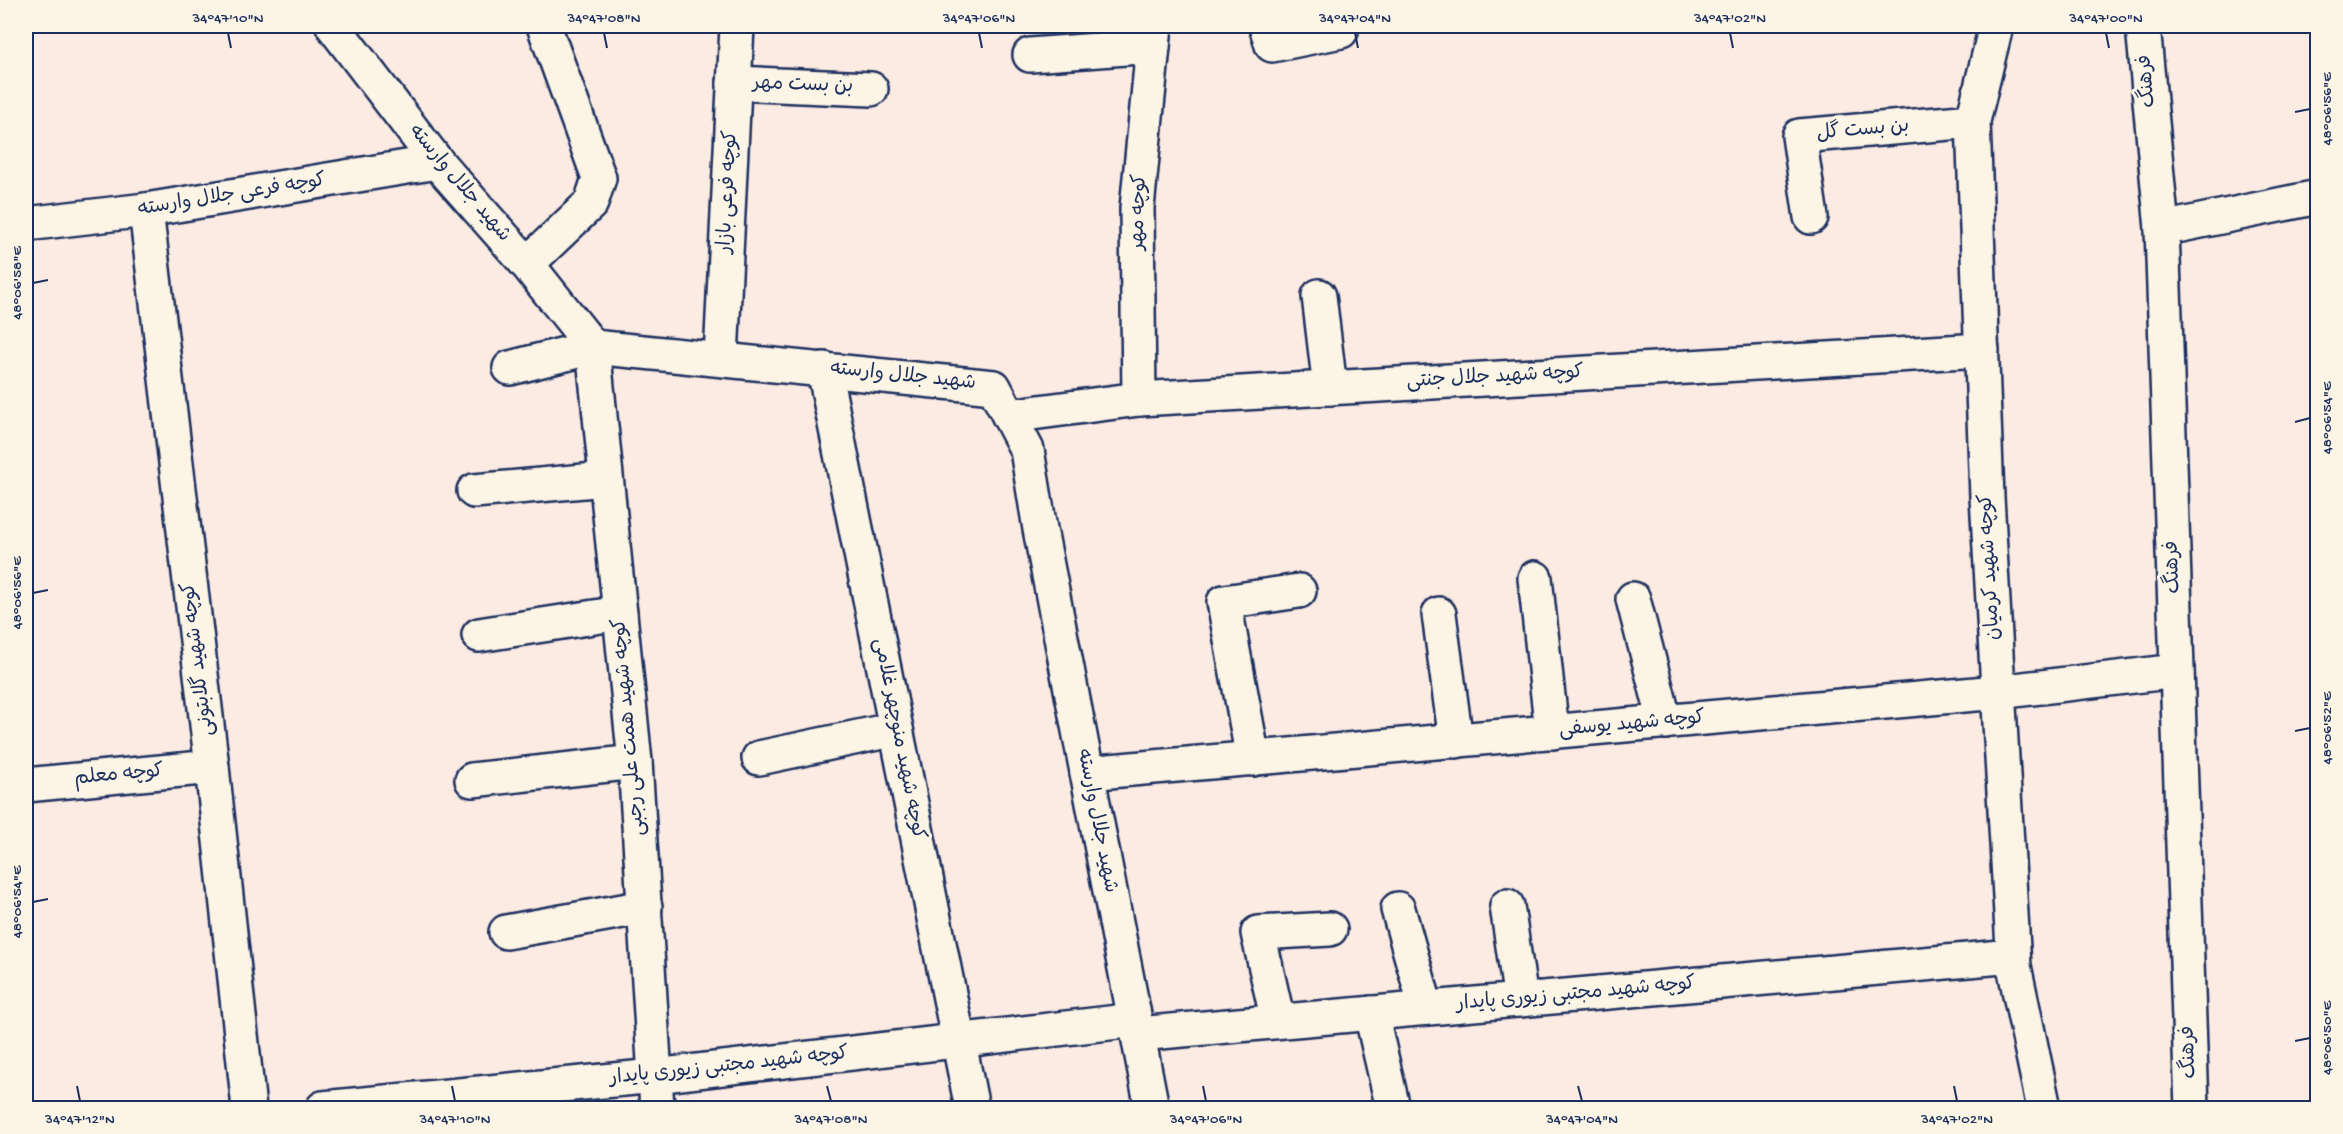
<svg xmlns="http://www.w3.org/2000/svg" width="2343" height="1134" font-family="'Gochi Hand','Playpen Sans Arabic',sans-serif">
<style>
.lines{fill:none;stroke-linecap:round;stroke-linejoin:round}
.street-casing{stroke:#1b2f5e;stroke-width:38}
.secondary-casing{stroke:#1b2f5e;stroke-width:38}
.street{stroke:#fcf5e5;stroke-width:33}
.secondary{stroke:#fcf5e5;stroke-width:33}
.ticks{fill:none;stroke:#1b2f5e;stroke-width:2}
.labels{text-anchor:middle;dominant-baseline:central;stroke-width:6;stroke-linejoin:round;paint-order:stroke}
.street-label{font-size:20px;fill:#1b2f5e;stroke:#fcf5e5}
.neatline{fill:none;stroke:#1b2f5e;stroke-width:2}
.ticks-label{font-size:15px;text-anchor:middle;fill:#1b2f5e}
</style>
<rect width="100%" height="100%" fill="#fcebe2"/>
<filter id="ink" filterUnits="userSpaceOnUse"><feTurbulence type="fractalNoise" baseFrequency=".0167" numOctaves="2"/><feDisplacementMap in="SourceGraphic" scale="12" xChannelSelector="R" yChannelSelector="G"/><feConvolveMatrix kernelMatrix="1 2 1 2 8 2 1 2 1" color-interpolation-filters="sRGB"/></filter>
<g filter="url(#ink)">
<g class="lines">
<!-- street casing -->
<g class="street-casing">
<g id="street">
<polyline points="1266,26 1272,45 1341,31"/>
<polyline points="1996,26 1973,121 1987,497 2014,966 2044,1108"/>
<polyline points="1030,55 1153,46"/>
<polyline points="734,83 871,89"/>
<polyline points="146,210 212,767 249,1108"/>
<polyline points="1811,217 1799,136 1973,121"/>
<polyline points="26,224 146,210 437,162"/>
<polyline points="2162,229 2318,197"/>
<polyline points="527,264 591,203 599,178 544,26"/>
<polyline points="1319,296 1330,388"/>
<polyline points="721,358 737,26"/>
<polyline points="510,368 593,347 635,762 657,1108"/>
<polyline points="824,369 972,1108"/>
<polyline points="1139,399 1137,208 1155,26"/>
<polyline points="1009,416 1139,399 1982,350"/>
<polyline points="474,491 606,479"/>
<polyline points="1535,578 1552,732"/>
<polyline points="1633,599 1665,722"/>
<polyline points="1439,614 1456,741"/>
<polyline points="479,635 620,613"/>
<polyline points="759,758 896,729"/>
<polyline points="1253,759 1224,602 1299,591"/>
<polyline points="1087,773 1998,692 2177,671"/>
<polyline points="472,780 635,762"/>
<polyline points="26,785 212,767"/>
<polyline points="1507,906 1521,1000"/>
<polyline points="1398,909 1426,1008"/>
<polyline points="506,932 645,907"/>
<polyline points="1371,1013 1393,1108"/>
<polyline points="1278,1021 1258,933 1330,929"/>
<polyline points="1138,1034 2013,956"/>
<polyline points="323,1108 655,1076 1135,1020"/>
</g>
</g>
<!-- secondary casing -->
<g class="secondary-casing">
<g id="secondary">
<polyline points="333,26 437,162 527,264 593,347 994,387 1027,450 1040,529 1152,1108"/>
<polyline points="2143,26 2162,229 2192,1108"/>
</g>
</g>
<!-- street -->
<use href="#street" class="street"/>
<!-- secondary -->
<use href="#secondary" class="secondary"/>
</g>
</g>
<!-- ticks -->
<path class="ticks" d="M228,33L231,48M604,33L607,48M979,33L982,48M1355,33L1358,48M1730,33L1733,48M2106,33L2109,48M2295,112L2310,109M33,283L48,280M2295,422L2310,418M33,593L48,590M2295,731L2310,728M33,902L48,899M2295,1041L2310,1038M77,1086L80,1101M452,1086L455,1101M827,1086L831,1101M1203,1086L1206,1101M1578,1086L1582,1101M1954,1086L1957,1101"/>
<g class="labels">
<!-- street labels -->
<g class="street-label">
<text transform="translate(2148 81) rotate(-95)">فرهنگ</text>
<text transform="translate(803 86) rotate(2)">بن بست مهر</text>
<text transform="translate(1863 131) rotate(-5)">بن بست گل</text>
<text transform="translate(459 184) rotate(50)">شهید جلال وارسته</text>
<text transform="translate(729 192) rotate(-87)">کوچه فرعی بازار</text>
<text transform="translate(232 196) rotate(-9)">کوچه فرعی جلال وارسته</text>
<text transform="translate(1140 212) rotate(-88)">کوچه مهر</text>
<text transform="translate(903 377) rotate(6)">شهید جلال وارسته</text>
<text transform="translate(1495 378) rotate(-3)">کوچه شهید جلال جنتی</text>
<text transform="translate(1991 567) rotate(-93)">کوچه شهید کرمیان</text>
<text transform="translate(2174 567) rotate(-92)">فرهنگ</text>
<text transform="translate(199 659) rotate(-97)">کوچه شهید گلابتونی</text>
<text transform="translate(1632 725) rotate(-5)">کوچه شهید یوسفی</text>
<text transform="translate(630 727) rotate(-95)">کوچه شهید همت علی رجبی</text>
<text transform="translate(898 739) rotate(79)">کوچه شهید منوچهر غلامی</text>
<text transform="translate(119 776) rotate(-5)">کوچه معلم</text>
<text transform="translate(1096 821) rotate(79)">شهید جلال وارسته</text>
<text transform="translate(1576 995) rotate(-5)">کوچه شهید مجتبی زیوری پایدار</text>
<text transform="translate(2190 1052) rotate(-92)">فرهنگ</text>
<text transform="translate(729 1067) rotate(-6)">کوچه شهید مجتبی زیوری پایدار</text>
</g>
</g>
<!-- margin -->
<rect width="2343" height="1134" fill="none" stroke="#fcf5e5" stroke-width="66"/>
<rect x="33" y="33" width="2277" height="1068" class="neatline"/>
<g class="ticks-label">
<text x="228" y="22">34°47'10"N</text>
<text x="604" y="22">34°47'08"N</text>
<text x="979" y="22">34°47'06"N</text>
<text x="1355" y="22">34°47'04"N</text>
<text x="1730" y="22">34°47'02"N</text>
<text x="2106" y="22">34°47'00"N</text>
<text transform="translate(2326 109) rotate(-90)" y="5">48°06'56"E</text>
<text transform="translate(16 283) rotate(-90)" y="5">48°06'58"E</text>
<text transform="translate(2326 418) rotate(-90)" y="5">48°06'54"E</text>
<text transform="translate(16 593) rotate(-90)" y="5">48°06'56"E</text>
<text transform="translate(2326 728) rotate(-90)" y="5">48°06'52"E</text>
<text transform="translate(16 902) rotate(-90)" y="5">48°06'54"E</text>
<text transform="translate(2326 1038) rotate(-90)" y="5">48°06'50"E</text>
<text x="80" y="1123">34°47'12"N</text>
<text x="455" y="1123">34°47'10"N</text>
<text x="831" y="1123">34°47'08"N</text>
<text x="1206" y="1123">34°47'06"N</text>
<text x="1582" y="1123">34°47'04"N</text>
<text x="1957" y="1123">34°47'02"N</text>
</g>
</svg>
